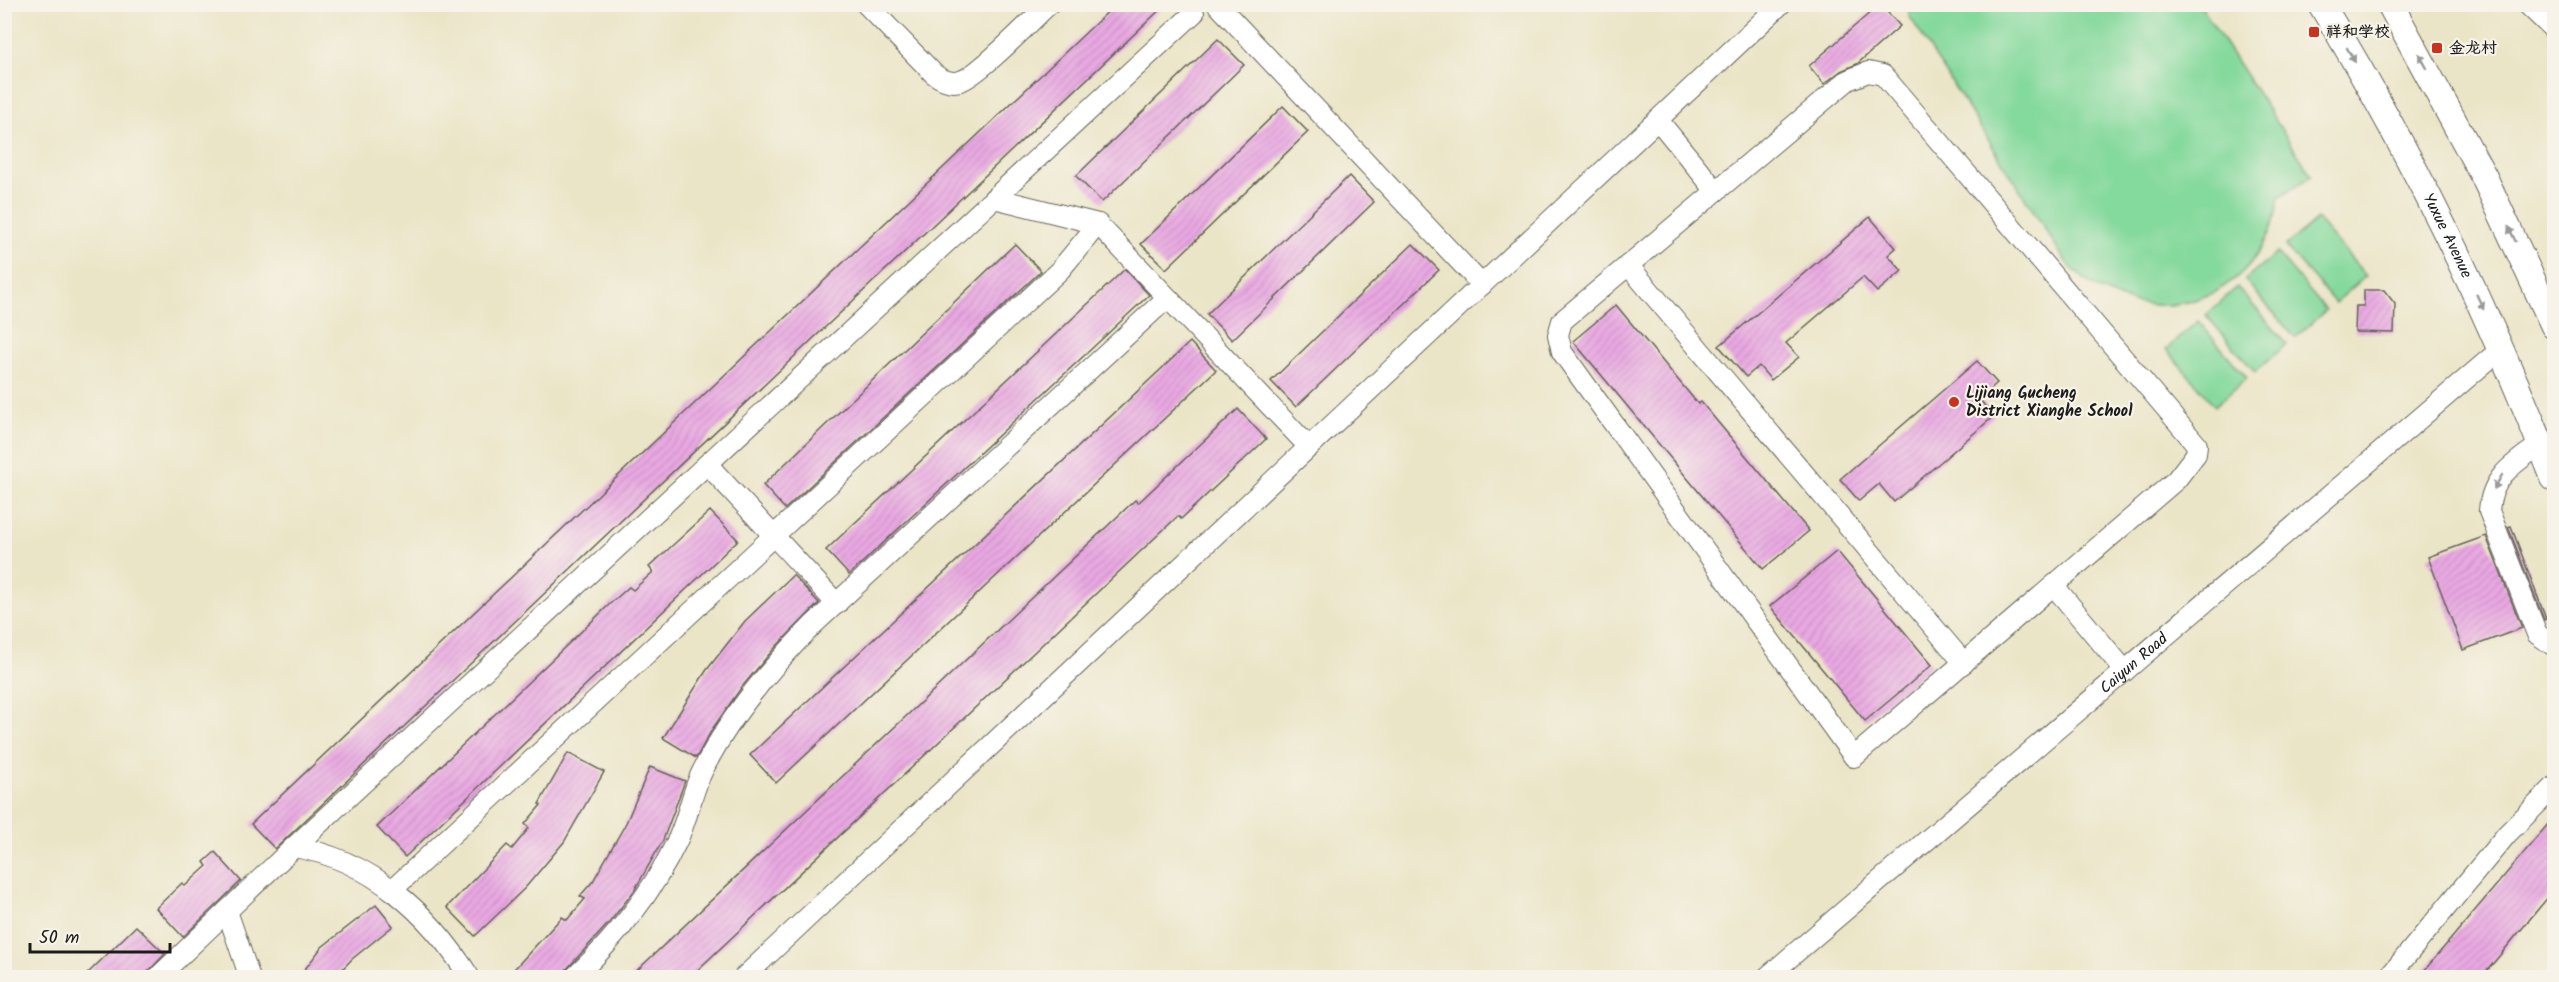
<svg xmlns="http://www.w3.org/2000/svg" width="2559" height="982" font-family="Kalam,'LXGW WenKai TC',sans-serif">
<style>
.pitch{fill:#84d99c;stroke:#507a5c;stroke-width:1.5}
.building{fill:url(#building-hatch)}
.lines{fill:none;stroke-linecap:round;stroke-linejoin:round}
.minor-casing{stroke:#646258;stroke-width:22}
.major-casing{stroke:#646258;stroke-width:28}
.minor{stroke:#fff;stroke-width:20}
.major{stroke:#fff;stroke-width:26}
.oneway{fill:#999}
.poi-dot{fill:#c8321e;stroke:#f7f3e8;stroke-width:2}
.labels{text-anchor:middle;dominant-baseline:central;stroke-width:4.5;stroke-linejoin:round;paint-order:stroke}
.poi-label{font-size:16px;font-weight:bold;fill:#1c1c1c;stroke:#f7f3e8;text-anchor:start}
.street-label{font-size:16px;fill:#1c1c1c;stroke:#f7f3e8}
</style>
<defs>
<pattern id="building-hatch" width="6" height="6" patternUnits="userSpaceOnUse" patternTransform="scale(1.5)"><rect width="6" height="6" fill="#e9a8e2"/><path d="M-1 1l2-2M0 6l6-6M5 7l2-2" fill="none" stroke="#c790c1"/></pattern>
</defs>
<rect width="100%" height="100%" fill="#f7f3e8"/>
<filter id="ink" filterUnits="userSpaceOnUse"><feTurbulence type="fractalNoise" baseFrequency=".0167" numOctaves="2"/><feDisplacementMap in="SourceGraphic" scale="12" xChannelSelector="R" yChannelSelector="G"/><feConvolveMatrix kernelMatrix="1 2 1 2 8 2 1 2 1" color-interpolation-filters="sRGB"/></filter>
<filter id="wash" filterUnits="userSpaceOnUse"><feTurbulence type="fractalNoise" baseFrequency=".008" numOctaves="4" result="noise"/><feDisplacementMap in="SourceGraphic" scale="24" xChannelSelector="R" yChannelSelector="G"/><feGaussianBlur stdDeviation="1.35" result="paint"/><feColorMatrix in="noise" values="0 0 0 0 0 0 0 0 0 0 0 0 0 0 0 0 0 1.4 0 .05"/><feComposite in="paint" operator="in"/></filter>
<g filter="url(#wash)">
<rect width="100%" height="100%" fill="#ebe5c8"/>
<!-- pitch -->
<g class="pitch">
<path d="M1907,5H2200L2312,176L2279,197C2264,305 2139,342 2066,262L1910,17Z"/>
<polygon points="2317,219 2366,276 2335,303 2285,246"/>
<polygon points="2277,253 2326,310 2295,338 2245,280"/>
<polygon points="2237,287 2287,344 2255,372 2206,315"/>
<polygon points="2198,321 2247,378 2215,406 2166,349"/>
</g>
<g id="blocks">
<!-- building -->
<g class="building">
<polygon points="1116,4 1166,4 275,849 251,824"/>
<polygon points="1880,4 1900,26 1857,64 1841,71 1824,84 1809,66"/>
<polygon points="1218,39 1244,65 1102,202 1076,176"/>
<polygon points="1283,106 1308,132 1166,269 1141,244"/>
<polygon points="1349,176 1374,202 1232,340 1207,314"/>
<polygon points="1870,217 1896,248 1888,255 1902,271 1877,292 1863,277 1786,343 1799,357 1771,380 1759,366 1746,377 1719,346"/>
<polygon points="1015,244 1041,271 785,509 763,485"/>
<polygon points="1413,244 1439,270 1296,407 1271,381"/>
<polygon points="1125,269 1149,295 849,575 826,550"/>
<polygon points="2364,290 2384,290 2395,304 2394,333 2355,332 2356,306 2364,306"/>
<polygon points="1616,305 1698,404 1701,402 1809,531 1763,569 1573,341"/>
<polygon points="1190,342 1216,370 776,783 750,755"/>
<polygon points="1977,361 1997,383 1979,399 1994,416 1894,502 1879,484 1859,501 1840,479"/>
<polygon points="1238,409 1266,439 1181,519 1178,516 689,978 629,978 1135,500 1138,503"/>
<polygon points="710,511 738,540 405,857 377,827 612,602 629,587 633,590 653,572 649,567"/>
<polygon points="2511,526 2546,619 2544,620 2508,527"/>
<polygon points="2486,536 2522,628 2463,650 2428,557"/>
<polygon points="1837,551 1932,665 1865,721 1770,606"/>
<polygon points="793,575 819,603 772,651 741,688 713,728 696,758 663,738 706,671 745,621"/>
<polygon points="568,753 604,772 564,842 525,888 475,936 447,907 507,845 512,849 529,828 525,824 541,805 539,804"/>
<polygon points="650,767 685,781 663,840 634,891 609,923 566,970 562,978 506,978 562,917 567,920 585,899 580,896 593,881 626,823"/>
<polygon points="2554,817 2554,890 2481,978 2418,978"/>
<polygon points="215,852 241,881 183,937 156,908 182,883 185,886 207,866 204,862"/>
<polygon points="376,905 393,926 352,959 334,978 298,978 322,947"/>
<polygon points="136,926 165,954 146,974 142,978 83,978"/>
</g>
</g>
</g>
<g filter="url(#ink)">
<use href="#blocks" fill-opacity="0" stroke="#646258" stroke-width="1.5"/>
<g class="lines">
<!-- minor casing -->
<g class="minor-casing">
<g id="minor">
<path d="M866,4L934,74C942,80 950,84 960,81C977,77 1032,20 1049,4"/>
<polyline points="1217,4 1482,285"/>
<polyline points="2527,4 2554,30"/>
<polygon points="1868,72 1883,75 2197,445 2196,454 2176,480 1854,757 1562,352 1558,335 1562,321 1848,80"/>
<polyline points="1658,120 1716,191"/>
<polyline points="994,198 1098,224 1309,447"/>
<polyline points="1628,265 1964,663"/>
<path d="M2541,444C2515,463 2491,476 2489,511L2537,634L2554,646"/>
<polyline points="707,464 837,604"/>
<polyline points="2054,586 2125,671"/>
<path d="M294,847C371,859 430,914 470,978"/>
<polyline points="392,890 1060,270 1098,224"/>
<polyline points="227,911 250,978"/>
<polyline points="157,978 294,847 1194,13"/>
<path d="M574,978C616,937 652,894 677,841C687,820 691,797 700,776C727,719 769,669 814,624L1167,298"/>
<polyline points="743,978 1781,4"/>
<path id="s1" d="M1766,978L2501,349"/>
<polyline points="2388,978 2507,834 2554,787"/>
</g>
</g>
<!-- major casing -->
<g class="major-casing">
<g id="major">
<path id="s2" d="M2321,4C2413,155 2490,314 2554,478"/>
<polyline points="2390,4 2484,177 2554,326"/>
</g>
</g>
<!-- minor -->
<use href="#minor" class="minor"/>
<!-- major -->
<use href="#major" class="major"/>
</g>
<!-- one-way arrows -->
<defs><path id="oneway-solid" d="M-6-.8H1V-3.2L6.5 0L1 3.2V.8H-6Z" transform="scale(1.5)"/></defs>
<g class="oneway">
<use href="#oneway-solid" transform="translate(2351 55) rotate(60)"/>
<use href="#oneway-solid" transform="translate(2423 61) rotate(-119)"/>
<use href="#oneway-solid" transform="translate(2512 234) rotate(-116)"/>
<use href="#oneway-solid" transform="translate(2480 302) rotate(65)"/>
<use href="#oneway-solid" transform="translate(2498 482) rotate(120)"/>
</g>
</g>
<!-- markers -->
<g class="poi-dot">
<rect x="2308" y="26" width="12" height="12" rx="3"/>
<rect x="2431" y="42" width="12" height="12" rx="3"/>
<circle cx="1954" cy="402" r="6"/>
</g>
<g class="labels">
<!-- poi labels -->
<g class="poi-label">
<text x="2326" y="32">祥和学校</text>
<text x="2449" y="48">金龙村</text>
<text x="1966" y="393">Lijiang Gucheng<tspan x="1966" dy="18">District Xianghe School</tspan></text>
</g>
<!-- street labels -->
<g class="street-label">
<text stroke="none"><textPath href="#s2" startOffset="264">Yuxue Avenue</textPath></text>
<text stroke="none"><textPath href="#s1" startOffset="484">Caiyun Road</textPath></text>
</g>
</g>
<!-- margin -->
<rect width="2559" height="982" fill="none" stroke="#f7f3e8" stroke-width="24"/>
<!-- scale -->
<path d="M30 943v9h140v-9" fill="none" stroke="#1c1c1c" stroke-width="3"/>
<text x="39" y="943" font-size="18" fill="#1c1c1c" stroke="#f7f3e8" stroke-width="4.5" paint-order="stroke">50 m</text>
</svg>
